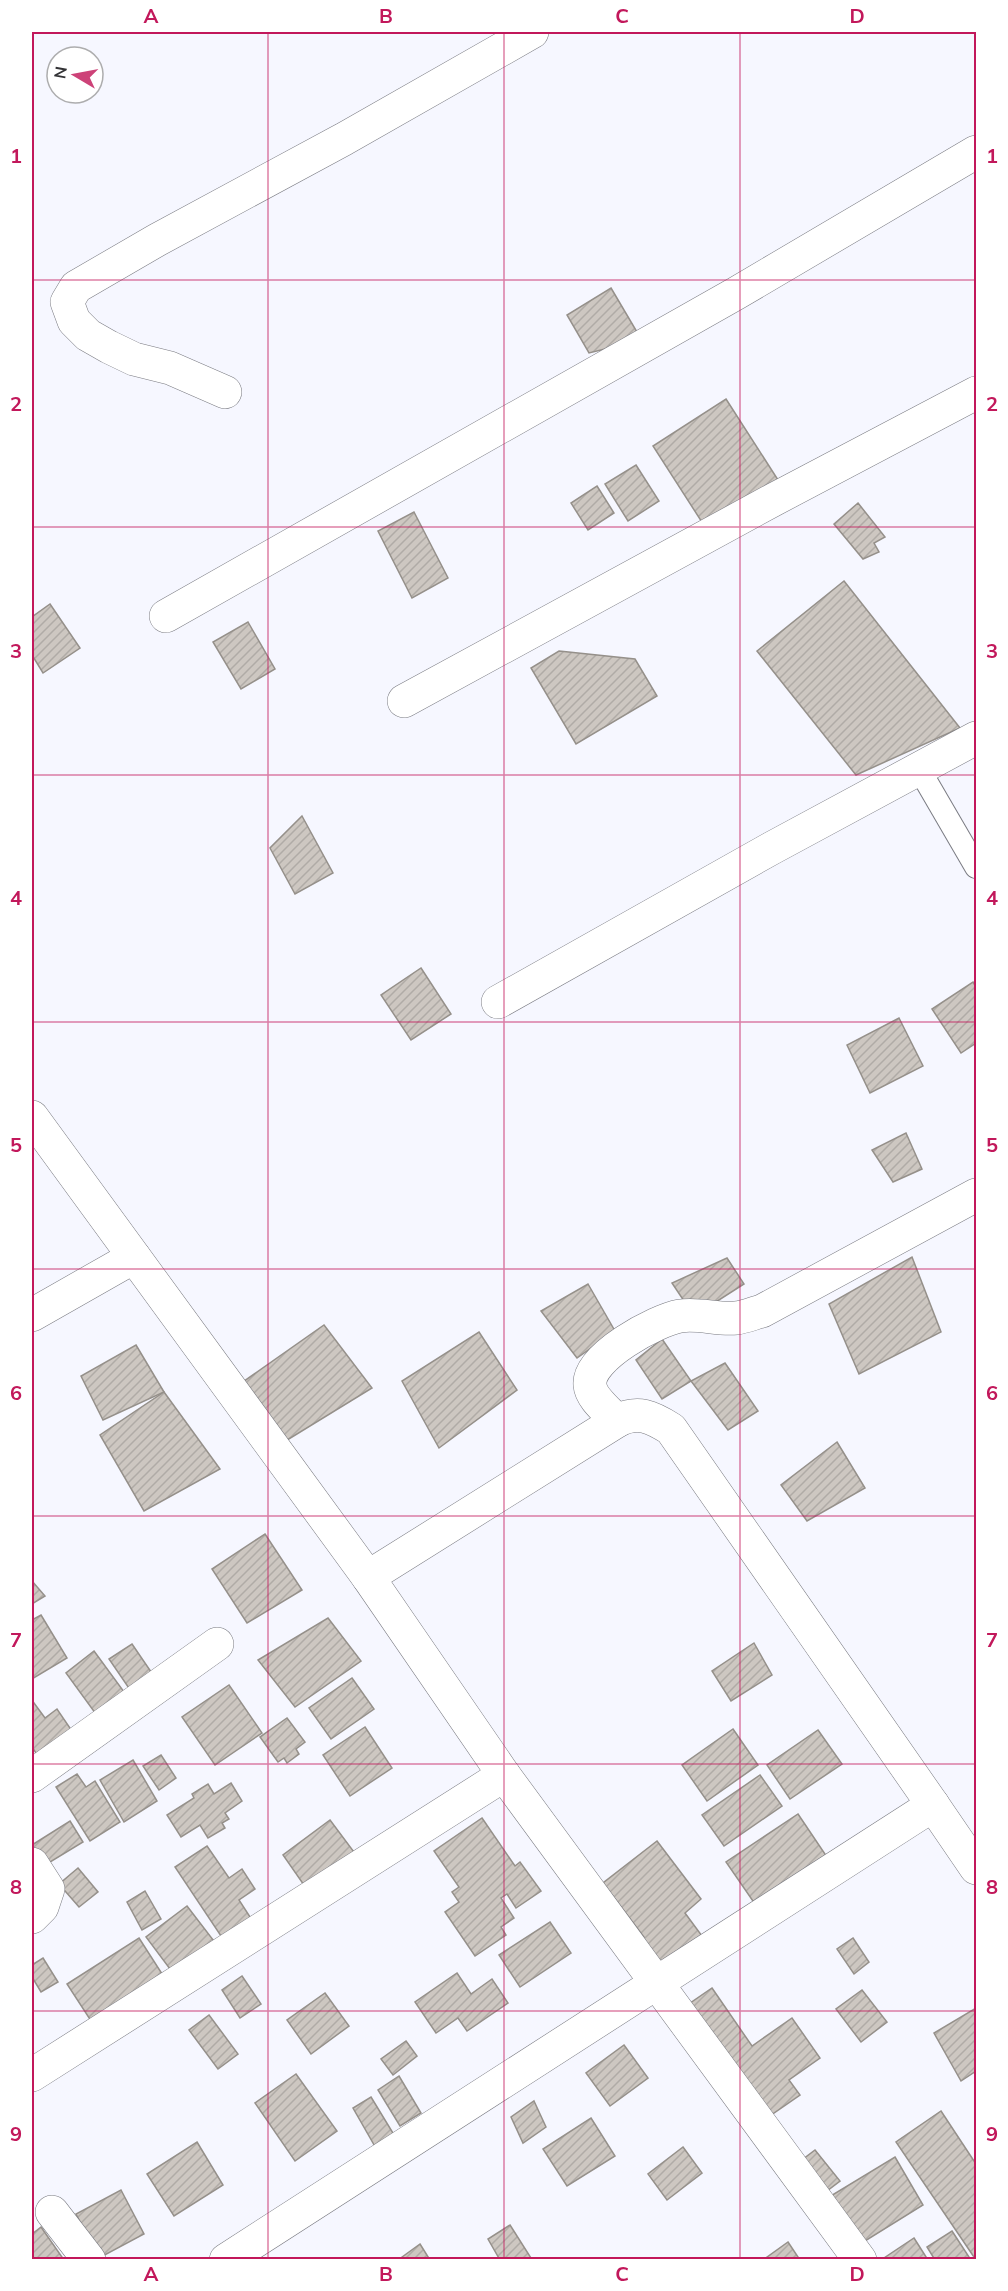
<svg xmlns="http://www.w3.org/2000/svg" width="1008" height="2291" font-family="Mulish,sans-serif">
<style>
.building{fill:url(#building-hatch);stroke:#95908a;stroke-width:1.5}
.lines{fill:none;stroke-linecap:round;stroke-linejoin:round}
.service-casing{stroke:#7a7b82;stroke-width:24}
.minor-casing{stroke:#7a7b82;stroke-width:34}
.service{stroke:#fff;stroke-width:22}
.minor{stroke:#fff;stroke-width:33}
.grid{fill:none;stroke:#c2185b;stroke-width:1.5;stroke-opacity:0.55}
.neatline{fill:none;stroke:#c2185b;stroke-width:2}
.grid-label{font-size:20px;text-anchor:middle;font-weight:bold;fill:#c2185b}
</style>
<defs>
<pattern id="building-hatch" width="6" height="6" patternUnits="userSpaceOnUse" patternTransform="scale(1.5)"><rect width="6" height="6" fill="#cdc7c1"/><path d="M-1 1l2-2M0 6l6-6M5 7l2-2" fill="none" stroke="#b0aba6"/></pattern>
</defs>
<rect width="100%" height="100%" fill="#f6f7ff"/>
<!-- building -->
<g class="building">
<polygon points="611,288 637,332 609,348 589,353 567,315"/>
<polygon points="726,399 780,483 707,530 653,446"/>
<polygon points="636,465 659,501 628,521 605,484"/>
<polygon points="597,486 614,513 588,530 571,503"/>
<polygon points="858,503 885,537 874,543 879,552 863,559 834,524"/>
<polygon points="414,512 448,578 412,598 378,531"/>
<polygon points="844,581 960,728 856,775 757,651"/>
<polygon points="50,604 80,648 43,673 32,655 32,617"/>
<polygon points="248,622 275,669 241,689 213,642"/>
<polygon points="559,651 635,659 657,696 576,744 531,668"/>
<polygon points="302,816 333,873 295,894 270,848"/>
<polygon points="421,968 451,1014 411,1040 381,995"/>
<polygon points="973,982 976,987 976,1043 961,1053 932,1009"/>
<polygon points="899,1018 923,1066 870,1093 847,1045"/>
<polygon points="906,1133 922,1169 893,1182 872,1150"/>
<polygon points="912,1257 941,1332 859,1374 829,1304"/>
<polygon points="727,1258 744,1284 694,1316 672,1283"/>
<polygon points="588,1284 615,1331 577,1358 541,1311"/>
<polygon points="324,1325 372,1388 284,1442 240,1384"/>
<polygon points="479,1332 517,1390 439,1448 402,1381"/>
<polygon points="662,1339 691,1381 662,1399 636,1360"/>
<polygon points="136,1345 164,1392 103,1420 81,1376"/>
<polygon points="725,1363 758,1411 728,1430 691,1381"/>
<polygon points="164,1392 220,1469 144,1511 100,1435"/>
<polygon points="837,1442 865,1488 807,1521 781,1485"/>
<polygon points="265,1534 302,1590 247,1623 212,1569"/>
<polygon points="32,1581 45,1596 32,1604"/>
<polygon points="41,1615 67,1658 32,1679 32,1620"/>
<polygon points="328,1618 361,1661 295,1707 258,1660"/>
<polygon points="754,1643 772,1675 731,1701 712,1671"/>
<polygon points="132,1644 158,1682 135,1697 109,1659"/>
<polygon points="94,1651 130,1700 101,1721 66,1673"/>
<polygon points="352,1678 374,1709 331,1739 309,1708"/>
<polygon points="229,1685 262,1733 215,1765 182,1717"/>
<polygon points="34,1703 45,1718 57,1709 72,1731 38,1756 32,1747 32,1705"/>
<polygon points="287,1718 305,1742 296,1749 299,1754 287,1763 284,1758 278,1762 260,1737"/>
<polygon points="365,1727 392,1768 350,1796 323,1755"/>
<polygon points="733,1729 758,1765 707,1801 682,1765"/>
<polygon points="818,1730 842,1764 790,1799 767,1765"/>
<polygon points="161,1755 176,1778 159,1790 143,1766"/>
<polygon points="133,1760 157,1801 124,1822 100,1780"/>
<polygon points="77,1774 86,1787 95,1781 120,1822 90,1841 56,1787"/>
<polygon points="760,1775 782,1806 724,1846 702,1815"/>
<polygon points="231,1783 242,1801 225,1813 229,1819 222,1823 225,1828 208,1838 200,1825 181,1837 167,1815 194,1798 192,1794 208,1784 214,1794"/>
<polygon points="798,1814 827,1857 755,1904 726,1862"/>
<polygon points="482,1818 515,1866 520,1862 541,1891 516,1908 507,1894 501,1898 514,1918 501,1927 506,1935 475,1956 445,1912 459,1902 452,1892 459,1887 434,1851"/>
<polygon points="330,1820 354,1852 306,1888 283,1855"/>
<polygon points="70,1821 83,1842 37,1870 32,1860 32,1845"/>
<polygon points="657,1841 701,1899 685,1913 705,1940 660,1974 636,1943 644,1937 603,1883"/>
<polygon points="207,1846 229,1878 242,1869 255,1889 239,1900 252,1920 223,1939 175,1867"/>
<polygon points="78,1868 98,1892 79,1907 59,1884"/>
<polygon points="145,1891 161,1919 142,1930 127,1902"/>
<polygon points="187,1906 217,1945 176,1977 146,1937"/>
<polygon points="550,1922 571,1953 520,1987 499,1955"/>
<polygon points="139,1938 166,1980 95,2027 67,1984"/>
<polygon points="853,1938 869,1962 854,1974 837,1949"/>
<polygon points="43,1958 58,1982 41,1992 32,1977 32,1965"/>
<polygon points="457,1973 471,1994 492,1979 508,2003 467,2031 458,2018 436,2033 415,2002"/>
<polygon points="242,1976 261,2004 240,2018 222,1990"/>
<polygon points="712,1988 752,2046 792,2018 820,2058 789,2080 800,2095 761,2122 683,2008"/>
<polygon points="862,1990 887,2022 861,2042 836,2009"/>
<polygon points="325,1993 349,2026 311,2054 287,2020"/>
<polygon points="976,2008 976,2071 961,2081 934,2033"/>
<polygon points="209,2015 238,2054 218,2069 189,2030"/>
<polygon points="406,2041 417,2056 393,2075 381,2059"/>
<polygon points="624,2045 648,2078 610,2106 586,2073"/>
<polygon points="296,2074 337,2131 295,2161 255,2103"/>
<polygon points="399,2076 421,2113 400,2126 378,2090"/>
<polygon points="371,2097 396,2138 377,2150 353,2108"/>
<polygon points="534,2101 546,2127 523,2143 511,2117"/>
<polygon points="941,2111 976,2164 976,2260 896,2142"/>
<polygon points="591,2118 615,2156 567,2186 543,2149"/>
<polygon points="197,2142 223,2185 174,2216 147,2174"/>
<polygon points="683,2147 702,2173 667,2200 648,2174"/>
<polygon points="815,2150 840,2181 823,2194 798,2163"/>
<polygon points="895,2157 923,2205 857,2246 829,2197"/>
<polygon points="121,2190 144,2234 99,2258 76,2214"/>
<polygon points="510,2225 531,2258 528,2260 500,2260 488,2239"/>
<polygon points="41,2227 64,2260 32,2260 32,2234"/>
<polygon points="952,2231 969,2257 964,2260 935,2260 927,2247"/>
<polygon points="914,2238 928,2260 881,2260"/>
<polygon points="788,2242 800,2260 763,2260"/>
<polygon points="420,2244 430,2260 398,2260"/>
</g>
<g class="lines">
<!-- service casing -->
<g class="service-casing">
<polyline id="service" points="919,769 976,867"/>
</g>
<!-- minor casing -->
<g class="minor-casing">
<g id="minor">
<polyline points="225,392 170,368 134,359 109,347 88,335 74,321 67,302 76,287 157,240 344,139 532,32"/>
<polyline points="166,616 735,294 976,152"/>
<polyline points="404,701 773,500 976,393"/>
<polyline points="498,1002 772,848 976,738"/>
<polyline points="32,1117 368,1577 504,1775 860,2260"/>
<polyline points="32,1315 134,1257"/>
<path d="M617,1421C638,1410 652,1417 671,1429L933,1805"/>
<path d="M368,1577L617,1421C608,1411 591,1398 590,1385C587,1357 657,1320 680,1316C699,1313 718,1320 736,1318C745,1317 754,1313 762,1311L976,1195"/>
<polyline points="32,1776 217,1644"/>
<polyline points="32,1864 48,1889 42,1907 32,1917"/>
<polyline points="32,2075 504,1775"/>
<polyline points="52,2212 89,2260"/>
<polyline points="226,2260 933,1805 976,1868"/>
</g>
</g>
<!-- service -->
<use href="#service" class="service"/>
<!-- minor -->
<use href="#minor" class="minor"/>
</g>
<!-- grid -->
<path class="grid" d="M268,32V2260M504,32V2260M740,32V2260M32,280H976M32,527H976M32,775H976M32,1022H976M32,1269H976M32,1516H976M32,1764H976M32,2011H976"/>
<!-- border -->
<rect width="1008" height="2291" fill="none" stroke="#ffffff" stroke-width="66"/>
<!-- north arrow -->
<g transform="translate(75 75) rotate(280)"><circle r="28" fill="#ffffff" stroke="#adadae" stroke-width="1.5"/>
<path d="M0-4.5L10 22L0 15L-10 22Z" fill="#cd4278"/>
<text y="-9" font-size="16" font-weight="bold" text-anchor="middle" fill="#323235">N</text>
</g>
<rect x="33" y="33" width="942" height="2225" class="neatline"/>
<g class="grid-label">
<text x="151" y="23">A</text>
<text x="386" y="23">B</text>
<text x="622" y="23">C</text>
<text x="857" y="23">D</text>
<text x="16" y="163">1</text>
<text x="992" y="163">1</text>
<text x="16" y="411">2</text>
<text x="992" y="411">2</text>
<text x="16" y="658">3</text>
<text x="992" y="658">3</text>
<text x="16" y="905">4</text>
<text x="992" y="905">4</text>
<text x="16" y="1152">5</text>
<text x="992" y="1152">5</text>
<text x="16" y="1400">6</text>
<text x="992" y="1400">6</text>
<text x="16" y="1647">7</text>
<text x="992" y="1647">7</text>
<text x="16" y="1894">8</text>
<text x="992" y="1894">8</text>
<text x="16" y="2141">9</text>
<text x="992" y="2141">9</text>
<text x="151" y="2281">A</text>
<text x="386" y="2281">B</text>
<text x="622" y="2281">C</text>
<text x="857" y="2281">D</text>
</g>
</svg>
